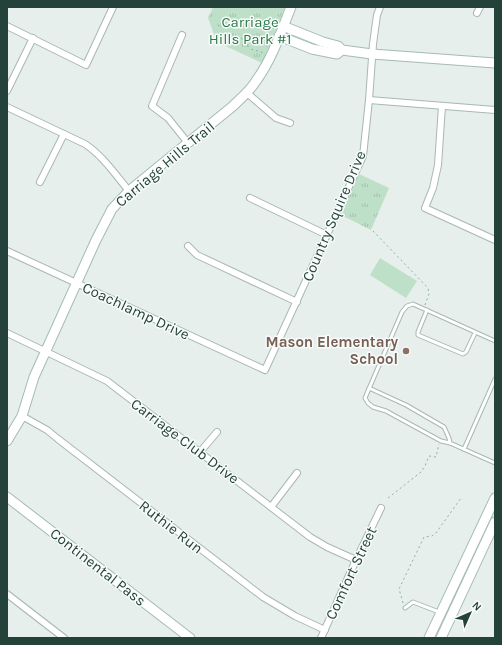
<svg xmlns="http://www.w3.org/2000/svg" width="502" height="645" font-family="Karla,sans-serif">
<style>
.grass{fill:#bfe0c8}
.park{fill:url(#park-tufts)}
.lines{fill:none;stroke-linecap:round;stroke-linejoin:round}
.lane-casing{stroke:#a8b8b2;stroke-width:5}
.street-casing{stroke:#a8b8b2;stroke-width:8}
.secondary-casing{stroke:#a4bbb3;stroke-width:11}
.path{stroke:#86b3a5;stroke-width:1;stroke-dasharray:2 3;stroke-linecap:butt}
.lane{stroke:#fff;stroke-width:3}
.street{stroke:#fff;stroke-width:6}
.secondary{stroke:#fff;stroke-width:9}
.education-dot{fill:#8d6e63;stroke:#f7fbf9;stroke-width:1.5}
.labels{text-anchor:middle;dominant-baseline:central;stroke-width:3;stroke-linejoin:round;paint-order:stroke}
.park-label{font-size:15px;fill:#2d7a4b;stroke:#f7fbf9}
.street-label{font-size:15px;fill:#24423a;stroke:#f7fbf9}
.education-label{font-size:15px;font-weight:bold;fill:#785e54;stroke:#f7fbf9;text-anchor:end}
</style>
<defs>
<pattern id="park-tufts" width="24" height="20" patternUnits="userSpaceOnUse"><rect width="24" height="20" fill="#bfe0c8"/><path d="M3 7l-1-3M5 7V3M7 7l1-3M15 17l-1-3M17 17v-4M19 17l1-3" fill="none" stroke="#a4c1ad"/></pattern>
</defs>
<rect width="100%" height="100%" fill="#e6efeb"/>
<!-- grass -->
<polygon class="grass" points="380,258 417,281 406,298 370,275"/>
<!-- park -->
<g class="park">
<polygon points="213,7 285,7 262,63 217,42 208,18"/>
<polygon points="359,174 389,188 371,230 341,215"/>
</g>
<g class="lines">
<!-- lane casing -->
<g class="lane-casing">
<g id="lane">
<polyline points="427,310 418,332 418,335 463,354 466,352 475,333"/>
<polyline points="495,341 413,304 407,306 402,312 365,398 368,403 373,407 386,411 441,441 450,443 495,463"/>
<polyline points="369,388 406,405 444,427 449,438 450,443"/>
<polyline points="464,449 495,379"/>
<polyline points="405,608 413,602 439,612"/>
</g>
</g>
<!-- street casing -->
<g class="street-casing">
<g id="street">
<polyline points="477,13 480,7"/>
<polyline points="7,26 86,65 113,7 112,7"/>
<polyline points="182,35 152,106 168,118 188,143"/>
<polyline points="7,91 33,38"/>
<polyline points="247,93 276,118 290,123"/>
<polyline points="369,100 495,110"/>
<polyline points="442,106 438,165 433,188 425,208 495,240"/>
<path d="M7,107L85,144C103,156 115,174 129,191"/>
<polyline points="40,182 64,134"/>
<polyline points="250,198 327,235"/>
<polyline points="188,246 197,255 297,302"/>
<polyline points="7,251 265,370 363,156 369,100 373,44 377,15 380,7"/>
<polyline points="7,333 107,381 310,537 327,547 356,560"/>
<polyline points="22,416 47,430 58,439 263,597 295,616 325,630"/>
<polyline points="200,452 217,432"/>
<polyline points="271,507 297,473"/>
<polyline points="7,594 64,638"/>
<polyline points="321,638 356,560 381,508"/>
</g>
</g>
<!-- secondary casing -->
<g class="secondary-casing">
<g id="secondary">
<polyline points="283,26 323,42 338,46 342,50 372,54 495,63"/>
<polyline points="279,36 312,49 337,54 342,50"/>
<path d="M7,441L22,416L34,377L96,240L112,209L129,191L233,106C241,98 250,91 256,81C272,59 281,32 291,7"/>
<polyline points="7,497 190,638"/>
<polyline points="429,638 495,498"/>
<polyline points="441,638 495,522"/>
</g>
</g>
<!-- path -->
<g class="path">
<polyline points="241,38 251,49 264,53"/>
<polyline points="373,231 428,288 429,294 425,305"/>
<polyline points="388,498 421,472 425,466 429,456 436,457 439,444"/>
<polyline points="403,603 399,589 424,537 432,536 436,533 461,498"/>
</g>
<!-- lane -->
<use href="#lane" class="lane"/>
<!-- street -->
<use href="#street" class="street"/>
<!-- secondary -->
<use href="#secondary" class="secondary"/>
</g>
<!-- markers -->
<circle class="education-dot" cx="406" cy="351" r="4"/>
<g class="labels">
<!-- park labels -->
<g class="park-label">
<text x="250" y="22">Carriage<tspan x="250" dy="17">Hills Park #1</tspan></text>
</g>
<!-- street labels -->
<g class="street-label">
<text transform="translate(165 164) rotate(-40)">Carriage Hills Trail</text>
<text transform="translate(334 216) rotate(-67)">Country Squire Drive</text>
<text transform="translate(136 311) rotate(25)">Coachlamp Drive</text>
<text transform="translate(185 441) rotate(37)">Carriage Club Drive</text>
<text transform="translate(171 527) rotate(38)">Ruthie Run</text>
<text transform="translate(98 567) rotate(38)">Continental Pass</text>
<text transform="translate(351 573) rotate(-65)">Comfort Street</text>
</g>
<!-- education labels -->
<g class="education-label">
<text x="398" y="342">Mason Elementary<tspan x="398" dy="17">School</tspan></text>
</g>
</g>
<!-- border -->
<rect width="502" height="645" fill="none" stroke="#24423a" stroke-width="16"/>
<!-- north arrow -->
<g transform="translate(470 613) rotate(45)" stroke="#f7fbf9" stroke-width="3" paint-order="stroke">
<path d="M0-3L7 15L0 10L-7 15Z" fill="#24423a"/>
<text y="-6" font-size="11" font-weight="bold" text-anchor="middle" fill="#24423a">N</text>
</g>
</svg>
